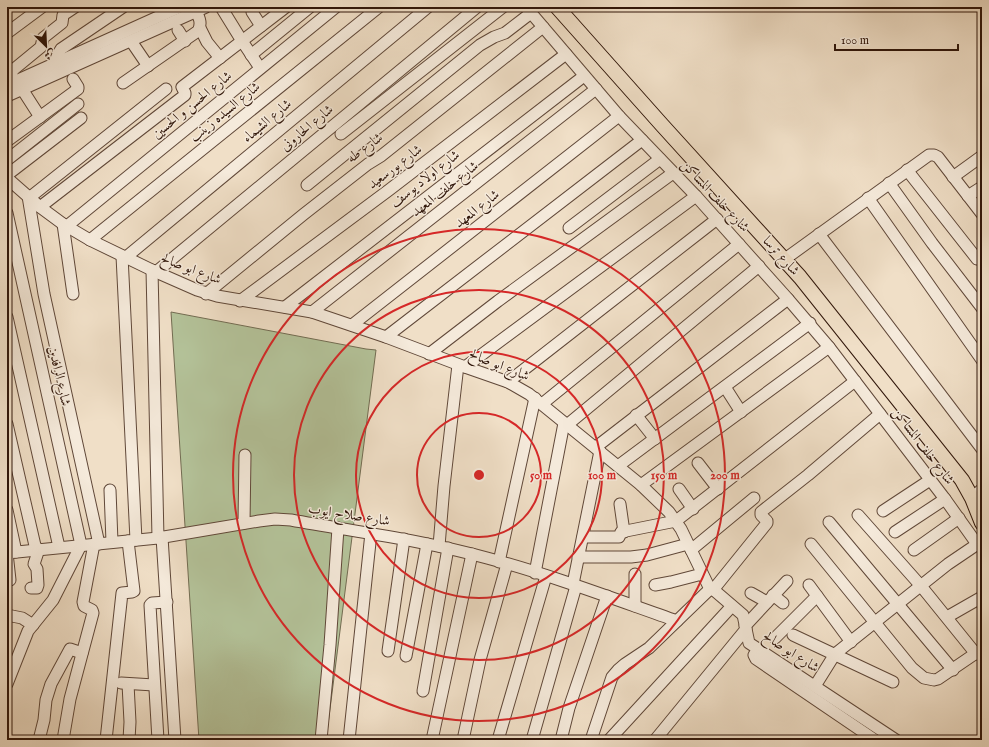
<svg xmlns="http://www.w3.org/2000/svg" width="989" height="747" font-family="'IM FELL English',Amiri,serif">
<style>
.green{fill:#b4c39a;stroke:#726c52}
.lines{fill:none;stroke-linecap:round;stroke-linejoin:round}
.minor-casing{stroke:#604839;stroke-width:13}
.major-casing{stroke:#30160a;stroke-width:16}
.minor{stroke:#f5eadb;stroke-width:11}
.major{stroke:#f0dfc7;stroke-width:14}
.ring{fill:none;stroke:#d62828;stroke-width:2}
.labels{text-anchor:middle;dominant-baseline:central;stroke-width:3;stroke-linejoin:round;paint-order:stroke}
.street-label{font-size:14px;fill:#30160a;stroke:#f5eadb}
.centre{fill:#d62828;stroke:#f5eadb;stroke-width:2}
.ring-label{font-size:12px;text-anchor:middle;font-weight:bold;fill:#d62828;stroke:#f5eadb;stroke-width:3;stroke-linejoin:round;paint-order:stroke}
</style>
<rect width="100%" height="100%" fill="#f0dfc7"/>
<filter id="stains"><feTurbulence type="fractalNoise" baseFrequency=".005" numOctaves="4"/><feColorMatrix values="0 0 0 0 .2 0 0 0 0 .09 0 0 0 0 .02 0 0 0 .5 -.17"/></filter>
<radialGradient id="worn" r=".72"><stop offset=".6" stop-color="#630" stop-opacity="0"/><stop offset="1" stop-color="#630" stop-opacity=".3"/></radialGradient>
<!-- green -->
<polygon class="green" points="171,312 366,349 376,350 326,740 199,740"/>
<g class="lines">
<!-- minor casing -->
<g class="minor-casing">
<g id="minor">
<polyline points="221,7 242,41 260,68"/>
<polyline points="526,7 619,116 696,196 788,299 829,347 945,499 977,544"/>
<polyline points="252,12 261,26"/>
<polyline points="200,28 207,42 220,58"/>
<polyline points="178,30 185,41"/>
<polyline points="7,33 42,7"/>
<polyline points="131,41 148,66"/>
<polyline points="251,55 310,7"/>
<polyline points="54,64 58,54 61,49 123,7"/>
<polyline points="12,82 11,76 13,70 41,47 43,38 62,23 63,15 75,7"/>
<path d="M123,83L198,31C203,22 198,15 193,7"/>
<polyline points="7,85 180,7"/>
<polyline points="22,89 40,117"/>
<polyline points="7,96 206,7"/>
<polyline points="341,134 503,7"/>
<polyline points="7,141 78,89 78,87 73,79"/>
<polyline points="7,160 78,104"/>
<polyline points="907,170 977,259"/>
<polyline points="7,175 81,118"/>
<polyline points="953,177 982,156"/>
<polyline points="7,178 40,207 63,224 90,240 156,272 197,290 217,296 312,312 386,337 465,367 508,382 529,394 641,485 669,512 681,529 708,585 743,615 749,643 896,740"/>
<polyline points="889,183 932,243 982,308"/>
<polyline points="307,185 480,45 494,37 505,33 531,13"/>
<polyline points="28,196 44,294 99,544"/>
<polyline points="968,196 982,187"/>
<polyline points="29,198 166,89"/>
<polyline points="868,198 982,360"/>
<polyline points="40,207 185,95 185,93 182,87 286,7"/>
<polyline points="7,213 81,545 53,600 28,631 7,684"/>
<polyline points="63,224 73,294"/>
<polyline points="67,226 336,7"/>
<polyline points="569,228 660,159"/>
<polyline points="819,234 982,449"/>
<polyline points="90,240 379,7"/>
<polyline points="122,256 136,540"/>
<polyline points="125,258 428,7"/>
<polyline points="785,259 929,155 934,155 938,157 982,214"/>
<polyline points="152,270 158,538"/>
<polyline points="156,272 477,7"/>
<polyline points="206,294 304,214 368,164 381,156 543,27"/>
<polyline points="240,301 389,190 566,54"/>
<polyline points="285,307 584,76"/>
<polyline points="312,312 596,89"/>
<polyline points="7,317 59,547"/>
<polyline points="352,325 619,116"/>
<polyline points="386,337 642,140"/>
<polyline points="429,354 498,301 673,173"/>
<polyline points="465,367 696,196"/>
<polyline points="508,382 717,219"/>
<polyline points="725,387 741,412"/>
<polyline points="542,404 739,244"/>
<polyline points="636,415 655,439"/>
<polyline points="7,424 36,550"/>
<polyline points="567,425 759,266"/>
<polyline points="596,447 788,299"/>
<polyline points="698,463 718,489"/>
<polyline points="618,466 810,323"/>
<polyline points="641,485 829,347"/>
<polyline points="679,489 693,509"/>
<polyline points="110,490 112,542"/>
<polyline points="972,498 982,489"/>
<polyline points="620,504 624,532"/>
<polyline points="7,510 16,552"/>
<polyline points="883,511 930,480"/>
<polyline points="858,515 921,586 976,654"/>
<polyline points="829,522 953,670"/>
<polyline points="244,523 245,455"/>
<polyline points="895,532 945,499"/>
<polyline points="162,537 175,740"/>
<polyline points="583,537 619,537 621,532 676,521 855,381"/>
<polyline points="811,544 912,668 924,678 934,680 938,679 982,649"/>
<polyline points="439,546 444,486 458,365"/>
<polyline points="691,550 754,498"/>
<polyline points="914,550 959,518"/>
<path d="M7,553L158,538L259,521L275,519L291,520C357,532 423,540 487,558C551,575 614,599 677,621"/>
<polyline points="7,553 10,580"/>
<polyline points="578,557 631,557 647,555 688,544"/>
<polyline points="499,562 535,398"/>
<polyline points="535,573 564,423"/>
<polyline points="635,574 635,606"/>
<polyline points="573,584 600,451"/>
<polyline points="655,585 671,582 702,574"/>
<polyline points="809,585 851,642"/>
<polyline points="31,588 37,588 38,585 37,569 34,564 39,549"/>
<polyline points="713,590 767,523 767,521 761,515 761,512 808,475 880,414"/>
<polyline points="751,593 767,602"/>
<polyline points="773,595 783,603"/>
<polyline points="7,615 22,618 33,625"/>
<polyline points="947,617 982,597"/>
<polyline points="745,626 787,581"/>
<polyline points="793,635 893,682"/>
<polyline points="775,638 817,596"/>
<polyline points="758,649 754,655 756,659 875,740"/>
<polyline points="388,651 404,539"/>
<polyline points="406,656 427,544"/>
<polyline points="121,683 154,685"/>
<polyline points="128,684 130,722 129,740"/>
<polyline points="815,686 835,654 948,564 982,541"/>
<polyline points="423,691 448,548"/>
<polyline points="39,740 44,720 46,700 51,684 70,649 82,653"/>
<polyline points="63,740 70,699 93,613 92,610 84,606 83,602 94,544"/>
<polyline points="106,740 122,593 132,592 134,591 128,541"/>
<polyline points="158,740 150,605 152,603 167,602"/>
<polyline points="321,740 330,645 338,528"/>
<polyline points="349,740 371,533"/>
<polyline points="432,740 472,554"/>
<polyline points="463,740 480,660 507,564"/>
<polyline points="498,740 546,576"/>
<polyline points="532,740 576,586"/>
<polyline points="561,740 569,708 607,596"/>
<polyline points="591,740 612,677 618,670 625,664 649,648 711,588"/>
<polyline points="609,740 732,606"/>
<polyline points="655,740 746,629"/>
</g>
</g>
<!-- major casing -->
<g class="major-casing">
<polyline id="major" points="557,7 662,125 800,277 962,480 972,498 982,523"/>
</g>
<!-- minor -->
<use href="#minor" class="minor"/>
<!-- major -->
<use href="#major" class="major"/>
</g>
<!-- distance rings -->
<g class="ring">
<circle cx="479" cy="475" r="62"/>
<circle cx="479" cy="475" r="123"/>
<circle cx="479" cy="475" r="185"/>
<circle cx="479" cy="475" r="246"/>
</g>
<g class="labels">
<!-- street labels -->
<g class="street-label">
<text transform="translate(192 105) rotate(-39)">شارع الحسن و الحسين</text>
<text transform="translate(225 112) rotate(-39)">شارع السيده زينب</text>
<text transform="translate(267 121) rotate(-40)">شارع الشيماء</text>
<text transform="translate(307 128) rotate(-40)">شارع الحارونى</text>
<text transform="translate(365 148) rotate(-36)">شارع طه</text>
<text transform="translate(395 167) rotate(-37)">شارع بورسعيد</text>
<text transform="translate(425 179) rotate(-38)">شارع اولاد يوسف</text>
<text transform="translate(445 189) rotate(-38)">شارع خلف المعهد</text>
<text transform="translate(715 196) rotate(47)">شارع خلف المساكن</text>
<text transform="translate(477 209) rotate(-38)">شارع المعهد</text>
<text transform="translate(781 256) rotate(48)">شارع ترسا</text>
<text transform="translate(191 269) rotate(21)">شارع ابو صالح</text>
<text transform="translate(499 365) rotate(22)">شارع ابو صالح</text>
<text transform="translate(59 376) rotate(77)">شارع الرافدين</text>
<text transform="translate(923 446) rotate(53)">شارع خلف المساكن</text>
<text transform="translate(349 515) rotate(9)">شارع صلاح ايوب</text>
<text transform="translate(791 652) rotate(33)">شارع ابو صالح</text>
</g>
</g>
<circle cx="479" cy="475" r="6" class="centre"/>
<g class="ring-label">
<text x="541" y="479">50 m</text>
<text x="602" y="479">100 m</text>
<text x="664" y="479">150 m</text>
<text x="725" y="479">200 m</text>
</g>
<!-- margin -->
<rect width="989" height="747" fill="none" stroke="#f0dfc7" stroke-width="24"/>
<rect x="8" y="8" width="973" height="731" fill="none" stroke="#30160a" stroke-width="2"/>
<rect x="12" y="12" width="965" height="723" fill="none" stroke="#30160a"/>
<!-- north arrow -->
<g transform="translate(46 46) rotate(156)" stroke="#f5eadb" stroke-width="3" paint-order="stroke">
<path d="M0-3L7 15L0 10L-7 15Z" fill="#30160a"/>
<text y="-6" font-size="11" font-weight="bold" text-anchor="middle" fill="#30160a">ش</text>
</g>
<!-- scale -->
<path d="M835 44v6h123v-6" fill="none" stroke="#30160a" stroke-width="2"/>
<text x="841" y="44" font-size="12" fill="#30160a" stroke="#f5eadb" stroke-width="3" paint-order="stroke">100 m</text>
<rect width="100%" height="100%" filter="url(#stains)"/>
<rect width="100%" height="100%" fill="url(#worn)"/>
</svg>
